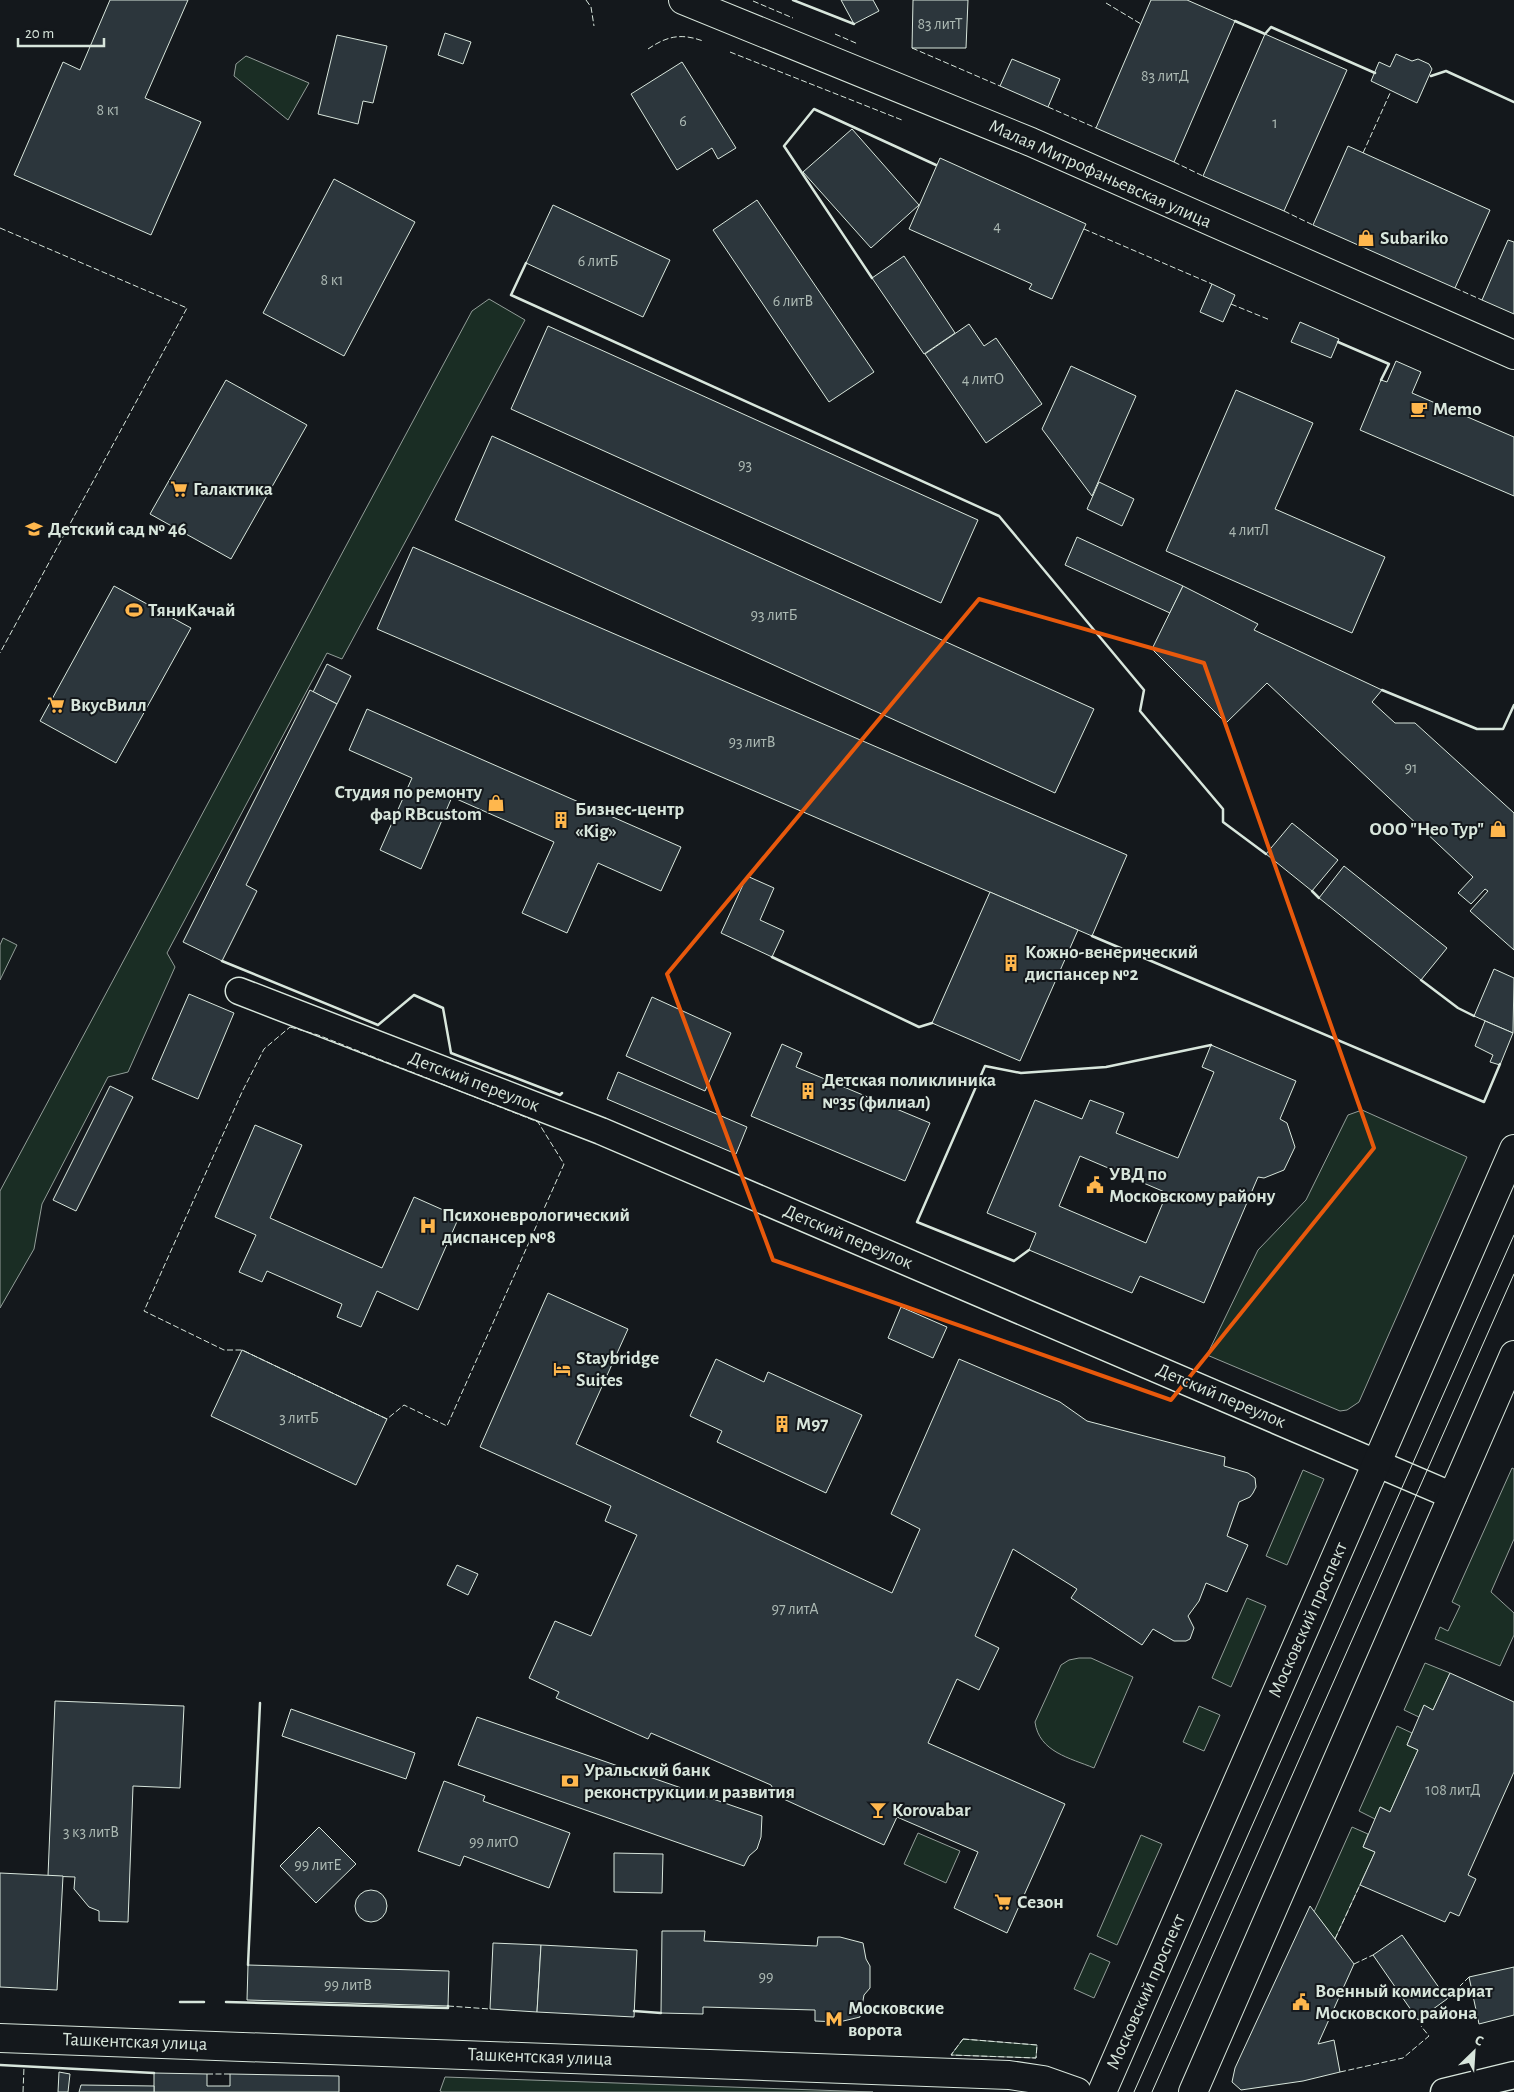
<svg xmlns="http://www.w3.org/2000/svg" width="1514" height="2092" font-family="'Alegreya Sans',sans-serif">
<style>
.green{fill:#1a2d24;stroke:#939e99}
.building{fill:#2c363c;stroke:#d8e6dc;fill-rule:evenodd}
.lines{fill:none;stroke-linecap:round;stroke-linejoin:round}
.street-casing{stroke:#d8e6dc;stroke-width:29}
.secondary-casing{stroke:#d8e6dc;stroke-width:30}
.primary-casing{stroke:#d8e6dc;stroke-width:30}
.street{stroke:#14181c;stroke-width:26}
.secondary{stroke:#14181c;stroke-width:28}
.primary{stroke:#14181c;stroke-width:28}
.tram{stroke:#d8e6dc;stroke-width:1}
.fence{stroke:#d8e6dc;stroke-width:1;stroke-dasharray:6 2.5;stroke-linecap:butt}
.wall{stroke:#d8e6dc;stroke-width:2.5}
.marked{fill:none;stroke:#e8590c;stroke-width:4;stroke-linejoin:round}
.labels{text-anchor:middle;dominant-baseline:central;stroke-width:4;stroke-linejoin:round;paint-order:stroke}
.number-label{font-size:16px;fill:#adbab4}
.street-label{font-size:19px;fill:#d8e6dc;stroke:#14181c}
.poi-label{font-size:19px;font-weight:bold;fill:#d8e6dc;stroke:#14181c;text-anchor:start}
</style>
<rect width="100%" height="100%" fill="#14181c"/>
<!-- green -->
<g class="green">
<polygon points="246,56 309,83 288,120 234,76 236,64"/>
<polygon points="489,299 525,320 342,659 327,653 167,953 175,967 128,1072 108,1077 42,1204 34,1249 0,1308 0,1191 472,311"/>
<polygon points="3,938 17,945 0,980 0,945"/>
<polygon points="1362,1110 1467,1157 1359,1402 1347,1410 1340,1411 1207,1355 1258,1250 1306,1200 1348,1115"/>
<polygon points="1512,1468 1514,1469 1514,1539 1491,1592 1514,1613 1514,1635 1500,1666 1435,1639 1440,1627 1448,1631 1460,1606 1452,1602"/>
<polygon points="1303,1470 1324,1479 1287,1565 1266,1556"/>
<polygon points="1247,1598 1266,1606 1231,1687 1212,1678"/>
<path d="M1079,1658H1091L1133,1677L1094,1768C1070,1758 1039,1752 1035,1722L1061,1665L1069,1660Z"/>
<polygon points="1425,1663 1450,1673 1433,1710 1424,1706 1419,1717 1404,1710"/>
<polygon points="1199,1706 1220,1715 1204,1751 1183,1742"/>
<polygon points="1397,1726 1412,1733 1407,1745 1418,1750 1390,1812 1380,1807 1375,1819 1359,1811"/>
<polygon points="1352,1827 1368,1834 1363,1847 1375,1852 1335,1939 1314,1912"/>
<polygon points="918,1833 960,1851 946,1883 904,1864"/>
<polygon points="1141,1835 1162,1844 1117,1945 1097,1936"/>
<polygon points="1090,1953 1110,1962 1094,1998 1074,1989"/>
<polygon points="963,2039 1037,2045 1036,2058 951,2055"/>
<polygon points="445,2077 873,2092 442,2092 440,2091"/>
</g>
<!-- building -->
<g class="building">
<polygon points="110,0 188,0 145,98 201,122 151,235 14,175 63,62 80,70"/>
<polygon points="841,0 873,0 879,11 854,24"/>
<polygon points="913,0 968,0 966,48 912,48"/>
<polygon points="1151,0 1187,0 1235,21 1174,162 1096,128"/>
<polygon points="445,33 471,42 463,64 438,55"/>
<polygon points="1265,34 1347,70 1284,211 1203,176"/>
<polygon points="337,35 387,46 373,103 363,101 358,124 318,114"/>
<polygon points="1396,54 1412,61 1418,59 1429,64 1432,69 1417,103 1371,81 1379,62 1390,67"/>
<polygon points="1012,59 1060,79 1048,107 1000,86"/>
<polygon points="682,62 736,148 718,159 712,148 677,170 631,94"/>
<polygon points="852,129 919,205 871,248 803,172"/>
<polygon points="1348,146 1490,210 1455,288 1313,225"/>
<polygon points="940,158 1086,224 1052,299 1029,289 1032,284 909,229"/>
<polygon points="334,179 415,222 344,356 263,313"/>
<polygon points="757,200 874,372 829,402 713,230"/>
<polygon points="553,205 670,260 643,317 526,263"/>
<polygon points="1508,240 1514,242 1514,314 1482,300"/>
<polygon points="904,256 955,333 924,354 872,278"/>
<polygon points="1212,284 1235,295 1223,322 1200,312"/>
<polygon points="1300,322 1339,339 1331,358 1291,342"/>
<polygon points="969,324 984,346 996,338 1042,404 986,443 925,354"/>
<polygon points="548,326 978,520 941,603 511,409"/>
<polygon points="1396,361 1421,372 1412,393 1514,437 1514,496 1360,430 1381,380 1387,382"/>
<polygon points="1071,366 1136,396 1092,496 1042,429"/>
<polygon points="226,380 307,425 231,559 150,514"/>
<polygon points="1236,390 1313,423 1275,509 1385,557 1352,633 1166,551"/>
<polygon points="492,436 1094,709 1055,793 455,520"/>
<polygon points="1099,482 1134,499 1122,526 1087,509"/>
<polygon points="1077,537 1183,586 1170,613 1065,565"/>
<polygon points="413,547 1127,855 1092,936 377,629"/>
<polygon points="114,586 191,628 116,763 40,721"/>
<polygon points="1183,586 1258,624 1254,630 1382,690 1372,702 1395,723 1415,723 1514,813 1514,950 1470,911 1488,891 1485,889 1471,904 1458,893 1473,877 1267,683 1226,723 1152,649"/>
<polygon points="327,664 351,676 337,704 313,692"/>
<polygon points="310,690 337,704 246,885 257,891 222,961 183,942"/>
<polygon points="367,709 681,847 661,891 598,863 567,933 522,913 554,842 452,797 421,869 380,850 412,778 349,750"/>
<polygon points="1292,823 1338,860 1312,891 1266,854"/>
<polygon points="1344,866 1447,948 1421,980 1319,898"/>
<polygon points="747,876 774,888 760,920 784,931 772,957 721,933"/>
<polygon points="990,892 1078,930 1020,1061 932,1023"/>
<polygon points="1494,969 1514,978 1513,1033 1474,1016"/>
<polygon points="189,994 234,1013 198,1099 152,1079"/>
<polygon points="652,997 731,1033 705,1091 626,1056"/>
<polygon points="1485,1021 1513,1033 1500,1065 1490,1062 1493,1055 1475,1046"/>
<polygon points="782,1044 802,1053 796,1067 930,1123 905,1181 751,1116"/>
<path d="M1211,1045L1296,1081L1280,1119L1287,1123L1295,1147L1284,1170L1264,1178L1258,1177L1204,1303L1140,1276L1132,1293L1029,1250L1036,1233L987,1213L1035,1100L1082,1119L1090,1100L1124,1113L1116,1133L1178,1158L1214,1072L1202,1067ZM1080,1156L1167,1193L1146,1243L1059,1206Z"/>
<polygon points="618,1072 747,1127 736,1154 607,1099"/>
<polygon points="110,1086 133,1097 76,1211 53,1200"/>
<polygon points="255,1125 302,1145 270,1218 382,1268 414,1197 459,1217 418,1310 377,1291 361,1327 337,1317 342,1304 267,1271 262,1282 239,1272 256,1235 215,1217"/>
<polygon points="548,1293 628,1329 576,1444 892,1593 920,1529 891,1514 959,1359 1060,1402 1087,1421 1225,1457 1224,1466 1248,1473 1255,1478 1256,1487 1253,1493 1250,1497 1239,1502 1227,1536 1248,1545 1227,1592 1206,1583 1199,1601 1188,1616 1194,1628 1190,1639 1186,1641 1174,1641 1153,1629 1142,1645 1071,1598 1077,1589 1013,1549 975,1636 999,1648 979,1690 957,1679 928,1743 1065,1804 1007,1933 954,1908 978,1852 897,1817 884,1845 777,1796 771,1785 651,1733 648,1739 556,1698 559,1692 529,1678 555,1621 591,1636 637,1535 605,1521 611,1506 480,1447"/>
<polygon points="901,1307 947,1327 933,1358 888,1338"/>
<polygon points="242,1350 387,1419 356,1485 211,1416"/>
<polygon points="716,1359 764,1382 768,1372 862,1415 826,1493 717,1442 722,1431 690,1416"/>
<polygon points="457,1565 478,1574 468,1595 447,1585"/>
<polygon points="1450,1673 1514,1702 1514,1772 1468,1875 1476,1879 1459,1916 1450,1912 1445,1922 1360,1885 1375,1852 1363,1847 1380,1807 1390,1812 1418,1750 1407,1745 1424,1705 1433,1710"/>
<polygon points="55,1701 184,1706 180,1788 133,1786 128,1922 99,1921 99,1911 89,1907 74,1889 75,1877 48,1876"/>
<polygon points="291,1709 415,1753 406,1779 282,1736"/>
<polygon points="477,1717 762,1816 761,1837 757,1849 749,1856 744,1866 458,1765"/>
<polygon points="444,1781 485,1796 483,1801 570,1833 549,1888 464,1856 460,1866 418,1851"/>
<polygon points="319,1827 356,1864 316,1903 280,1866"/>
<polygon points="614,1853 663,1854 662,1893 614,1892"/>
<polygon points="0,1873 63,1876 57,1990 0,1987"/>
<circle cx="371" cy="1906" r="16"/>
<polygon points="1310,1906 1354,1964 1318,2044 1334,2040 1340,2072 1303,2081 1241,2090 1232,2082 1235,2068"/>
<polygon points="662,1931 705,1931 704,1941 817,1946 818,1937 840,1937 863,1943 866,1959 870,1966 870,1988 864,1995 860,2017 839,2022 815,2021 815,2010 703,2007 703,2014 661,2013"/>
<polygon points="1402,1935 1447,1999 1418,2020 1373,1955"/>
<polygon points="493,1943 541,1945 537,2012 490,2009"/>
<polygon points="541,1945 637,1950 634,2017 537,2012"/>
<polygon points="248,1965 449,1971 448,2006 247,2000"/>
<polygon points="1514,1967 1514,2015 1479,2024 1469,1977"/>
<polygon points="59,2072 70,2074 68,2092 58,2092"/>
<polygon points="154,2073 207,2074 207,2086 230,2086 230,2074 339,2076 339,2092 154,2092"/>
<polygon points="81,2085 154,2086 154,2092 79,2092"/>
</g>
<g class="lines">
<!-- street casing -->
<g class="street-casing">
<g id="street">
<polyline points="239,991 601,1131 1453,1496"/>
<polyline points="1444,2092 1514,2075"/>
</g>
</g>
<!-- secondary casing -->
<g class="secondary-casing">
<g id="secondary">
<polyline points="683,0 1031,142 1514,355"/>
<polyline points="0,2038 1009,2075 1043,2080 1077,2092"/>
</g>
</g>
<!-- primary casing -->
<g class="primary-casing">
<g id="primary">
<polyline points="1102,2092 1514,1149"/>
<polyline points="1193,2092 1514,1355"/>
</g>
</g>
<!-- street -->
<use href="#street" class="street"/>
<!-- secondary -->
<use href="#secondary" class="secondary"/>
<!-- primary -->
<use href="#primary" class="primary"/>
<!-- tram -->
<g class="tram">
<polyline points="1134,2092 1514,1235"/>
<polyline points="1152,2092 1514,1274"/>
</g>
<!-- fence -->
<g class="fence">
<polyline points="586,0 591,7 594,26"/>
<polyline points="753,1 793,18"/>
<polyline points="1106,3 1141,24"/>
<polyline points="835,34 858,44"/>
<polyline points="912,48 1000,86"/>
<path d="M648,49C667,36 681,33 703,41"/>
<polyline points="730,52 902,120"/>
<polyline points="1048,107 1096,128"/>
<polyline points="1363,153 1391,91"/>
<polyline points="1174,162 1203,176"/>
<polyline points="1284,211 1313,225"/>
<polyline points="0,228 187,308 0,653"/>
<polyline points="1084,229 1212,284"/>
<polyline points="1455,288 1482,300"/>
<polyline points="1231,304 1270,320"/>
<polygon points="290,1027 318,1035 538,1122 564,1164 447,1426 404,1405 387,1419 242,1350 224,1350 144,1311 242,1092 264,1049"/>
<polyline points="1335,1939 1360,1885"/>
<polyline points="1354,1964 1373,1955"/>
<polyline points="1447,1999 1469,1977"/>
<polyline points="448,2006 490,2009"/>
<polygon points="963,2039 1037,2045 1036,2058 951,2055"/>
<polyline points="1340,2072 1403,2058 1429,2036 1421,2026"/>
<polyline points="207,2074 230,2074"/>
<polyline points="23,2092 24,2067"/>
</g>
<!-- wall -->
<g class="wall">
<polyline points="793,0 854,24"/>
<polyline points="1235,21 1265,34 1271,27 1375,73"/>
<polyline points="1431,76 1446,71 1514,102"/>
<polyline points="526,263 511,295 999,516 1144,690 1140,711 1223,809 1223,822 1266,854"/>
<polyline points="872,278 784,146 814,109 936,165"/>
<polyline points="1338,342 1389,364 1381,380"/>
<polyline points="1382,690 1477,729 1503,729 1514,705"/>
<polyline points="1312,891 1319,898"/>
<polyline points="1092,936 1484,1102 1500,1064"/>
<polyline points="772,957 919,1027 932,1023"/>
<polyline points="222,961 378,1025 414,995 443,1008 451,1053 560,1095 562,1093"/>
<polyline points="1421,980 1458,1008 1474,1016"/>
<polyline points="1029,1250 1014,1261 917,1222 985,1066 1021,1073 1106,1067 1211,1045"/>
<polyline points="248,1965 260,1703"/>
<polyline points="180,2002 204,2002"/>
<polyline points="226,2002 448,2008 448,2006"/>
<polyline points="634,2011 661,2013"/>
<polyline points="0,2065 154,2073"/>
</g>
</g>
<!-- marked area -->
<path class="marked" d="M979,599L1204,663L1374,1148L1171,1400L773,1260L667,974Z"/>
<!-- icons -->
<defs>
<g id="shop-bare" transform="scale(1.35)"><path d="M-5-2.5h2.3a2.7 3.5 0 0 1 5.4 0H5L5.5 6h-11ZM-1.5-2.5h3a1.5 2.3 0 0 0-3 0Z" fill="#ffb74d" stroke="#14181c" stroke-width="2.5" paint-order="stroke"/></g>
<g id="cafe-bare" transform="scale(1.35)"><path d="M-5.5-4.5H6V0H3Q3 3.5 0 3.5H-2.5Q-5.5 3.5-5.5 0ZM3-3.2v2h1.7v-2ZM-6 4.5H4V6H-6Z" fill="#ffb74d" stroke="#14181c" stroke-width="2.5" paint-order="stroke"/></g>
<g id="supermarket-bare" transform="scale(1.35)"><path d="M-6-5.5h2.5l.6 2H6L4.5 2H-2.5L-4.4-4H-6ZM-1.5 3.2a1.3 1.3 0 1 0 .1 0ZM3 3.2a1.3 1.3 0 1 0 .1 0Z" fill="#ffb74d" stroke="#14181c" stroke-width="2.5" paint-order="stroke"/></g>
<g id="school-bare" transform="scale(1.35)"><path d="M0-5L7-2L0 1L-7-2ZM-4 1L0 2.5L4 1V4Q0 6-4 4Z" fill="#ffb74d" stroke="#14181c" stroke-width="2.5" paint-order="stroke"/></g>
<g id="stadium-bare" transform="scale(1.35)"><path d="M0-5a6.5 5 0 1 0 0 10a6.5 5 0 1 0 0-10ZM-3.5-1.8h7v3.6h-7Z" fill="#ffb74d" stroke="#14181c" stroke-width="2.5" paint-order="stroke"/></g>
<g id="building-bare" transform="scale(1.35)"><path d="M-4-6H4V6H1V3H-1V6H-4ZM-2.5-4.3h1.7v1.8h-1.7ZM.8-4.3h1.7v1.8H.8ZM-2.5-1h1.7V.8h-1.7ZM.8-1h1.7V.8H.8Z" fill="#ffb74d" stroke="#14181c" stroke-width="2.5" paint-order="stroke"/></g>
<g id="civic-bare" transform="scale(1.35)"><path d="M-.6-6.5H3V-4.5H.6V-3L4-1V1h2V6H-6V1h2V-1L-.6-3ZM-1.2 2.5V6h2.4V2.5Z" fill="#ffb74d" stroke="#14181c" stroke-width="2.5" paint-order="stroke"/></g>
<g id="hospital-bare" transform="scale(1.35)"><path d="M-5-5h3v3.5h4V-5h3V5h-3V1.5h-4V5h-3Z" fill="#ffb74d" stroke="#14181c" stroke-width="2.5" paint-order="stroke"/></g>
<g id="hotel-bare" transform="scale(1.35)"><path d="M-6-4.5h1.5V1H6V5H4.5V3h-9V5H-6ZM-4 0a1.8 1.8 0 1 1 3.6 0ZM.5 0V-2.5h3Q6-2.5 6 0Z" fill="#ffb74d" stroke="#14181c" stroke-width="2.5" paint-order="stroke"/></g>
<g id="bank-bare" transform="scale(1.35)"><path d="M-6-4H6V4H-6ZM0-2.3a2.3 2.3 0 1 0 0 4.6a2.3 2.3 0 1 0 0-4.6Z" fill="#ffb74d" stroke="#14181c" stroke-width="2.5" paint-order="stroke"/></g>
<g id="bar-bare" transform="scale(1.35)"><path d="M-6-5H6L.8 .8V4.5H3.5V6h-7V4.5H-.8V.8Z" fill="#ffb74d" stroke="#14181c" stroke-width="2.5" paint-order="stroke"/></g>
<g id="metro-bare" transform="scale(1.35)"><path d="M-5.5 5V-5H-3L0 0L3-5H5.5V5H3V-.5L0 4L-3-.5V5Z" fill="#ffb74d" stroke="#14181c" stroke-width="2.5" paint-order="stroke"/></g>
</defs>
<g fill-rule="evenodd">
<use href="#shop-bare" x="1366" y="238"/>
<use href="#cafe-bare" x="1419" y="409"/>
<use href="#supermarket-bare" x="179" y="489"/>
<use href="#school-bare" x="34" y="529"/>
<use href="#stadium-bare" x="134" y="610"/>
<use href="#supermarket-bare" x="56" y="705"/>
<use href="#shop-bare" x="496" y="803"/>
<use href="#building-bare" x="561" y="820"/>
<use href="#shop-bare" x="1498" y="829"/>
<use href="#building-bare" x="1011" y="963"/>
<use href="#building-bare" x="808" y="1091"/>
<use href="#civic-bare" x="1095" y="1185"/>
<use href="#hospital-bare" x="428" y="1226"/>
<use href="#hotel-bare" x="562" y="1369"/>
<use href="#building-bare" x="782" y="1424"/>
<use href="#bank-bare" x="570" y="1781"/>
<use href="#bar-bare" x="878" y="1810"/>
<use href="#supermarket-bare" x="1003" y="1902"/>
<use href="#civic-bare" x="1301" y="2002"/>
<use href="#metro-bare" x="834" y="2019"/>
</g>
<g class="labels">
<!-- number labels -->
<g class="number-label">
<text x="940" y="24">83 литТ</text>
<text x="1165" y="76">83 литД</text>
<text x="108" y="110">8 к1</text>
<text x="683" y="121">6</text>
<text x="1275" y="123">1</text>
<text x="997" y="226">4</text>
<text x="598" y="261">6 литБ</text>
<text x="332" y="280">8 к1</text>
<text x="793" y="301">6 литВ</text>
<text x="983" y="379">4 литО</text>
<text x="745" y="465">93</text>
<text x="1249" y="530">4 литЛ</text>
<text x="774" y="615">93 литБ</text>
<text x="752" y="742">93 литВ</text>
<text x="1411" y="768">91</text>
<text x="299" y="1418">3 литБ</text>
<text x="795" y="1609">97 литА</text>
<text x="1453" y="1790">108 литД</text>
<text x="91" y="1832">3 к3 литВ</text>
<text x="494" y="1842">99 литО</text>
<text x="318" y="1865">99 литЕ</text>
<text x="766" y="1977">99</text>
<text x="348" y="1985">99 литВ</text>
</g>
<!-- street labels -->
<g class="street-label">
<text transform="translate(1100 174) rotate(24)">Малая Митрофаньевская улица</text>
<text transform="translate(474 1082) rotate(21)">Детский переулок</text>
<text transform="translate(848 1237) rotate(23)">Детский переулок</text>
<text transform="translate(1221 1396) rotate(23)">Детский переулок</text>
<text transform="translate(1308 1620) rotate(-66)">Московский проспект</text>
<text transform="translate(1146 1992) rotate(-66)">Московский проспект</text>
<text transform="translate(135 2042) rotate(2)">Ташкентская улица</text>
<text transform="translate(540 2057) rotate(2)">Ташкентская улица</text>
</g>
<!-- poi labels -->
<g class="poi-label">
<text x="1380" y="238">Subariko</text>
<text x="1433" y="409">Memo</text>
<text x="193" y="489">Галактика</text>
<text x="48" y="529">Детский сад № 46</text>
<text x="148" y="610">ТяниКачай</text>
<text x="70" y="705">ВкусВилл</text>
<text x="482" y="792" text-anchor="end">Студия по ремонту<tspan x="482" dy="22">фар RBcustom</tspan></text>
<text x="575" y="809">Бизнес-центр<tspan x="575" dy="22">«Kig»</tspan></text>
<text x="1484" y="829" text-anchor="end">ООО "Нео Тур"</text>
<text x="1025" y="952">Кожно-венерический<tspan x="1025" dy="22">диспансер №2</tspan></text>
<text x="822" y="1080">Детская поликлиника<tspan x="822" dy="22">№35 (филиал)</tspan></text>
<text x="1109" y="1174">УВД по<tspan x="1109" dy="22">Московскому району</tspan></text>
<text x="442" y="1215">Психоневрологический<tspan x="442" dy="22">диспансер №8</tspan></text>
<text x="576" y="1358">Staybridge<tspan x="576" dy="22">Suites</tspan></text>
<text x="796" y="1424">M97</text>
<text x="584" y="1770">Уральский банк<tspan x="584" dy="22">реконструкции и развития</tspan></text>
<text x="892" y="1810">Korovabar</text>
<text x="1017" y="1902">Сезон</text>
<text x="1315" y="1991">Военный комиссариат<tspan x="1315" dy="22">Московского района</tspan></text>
<text x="848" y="2008">Московские<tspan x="848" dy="22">ворота</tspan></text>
</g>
</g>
<!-- north arrow -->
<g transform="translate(1474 2052) rotate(25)" stroke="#14181c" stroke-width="4" paint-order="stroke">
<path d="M0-4L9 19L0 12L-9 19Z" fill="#d8e6dc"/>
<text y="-8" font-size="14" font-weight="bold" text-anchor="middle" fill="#d8e6dc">С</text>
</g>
<!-- scale -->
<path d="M18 38v8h86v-8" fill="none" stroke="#d8e6dc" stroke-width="2.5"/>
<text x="25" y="38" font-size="15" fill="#d8e6dc" stroke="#14181c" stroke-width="4" paint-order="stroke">20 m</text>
</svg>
